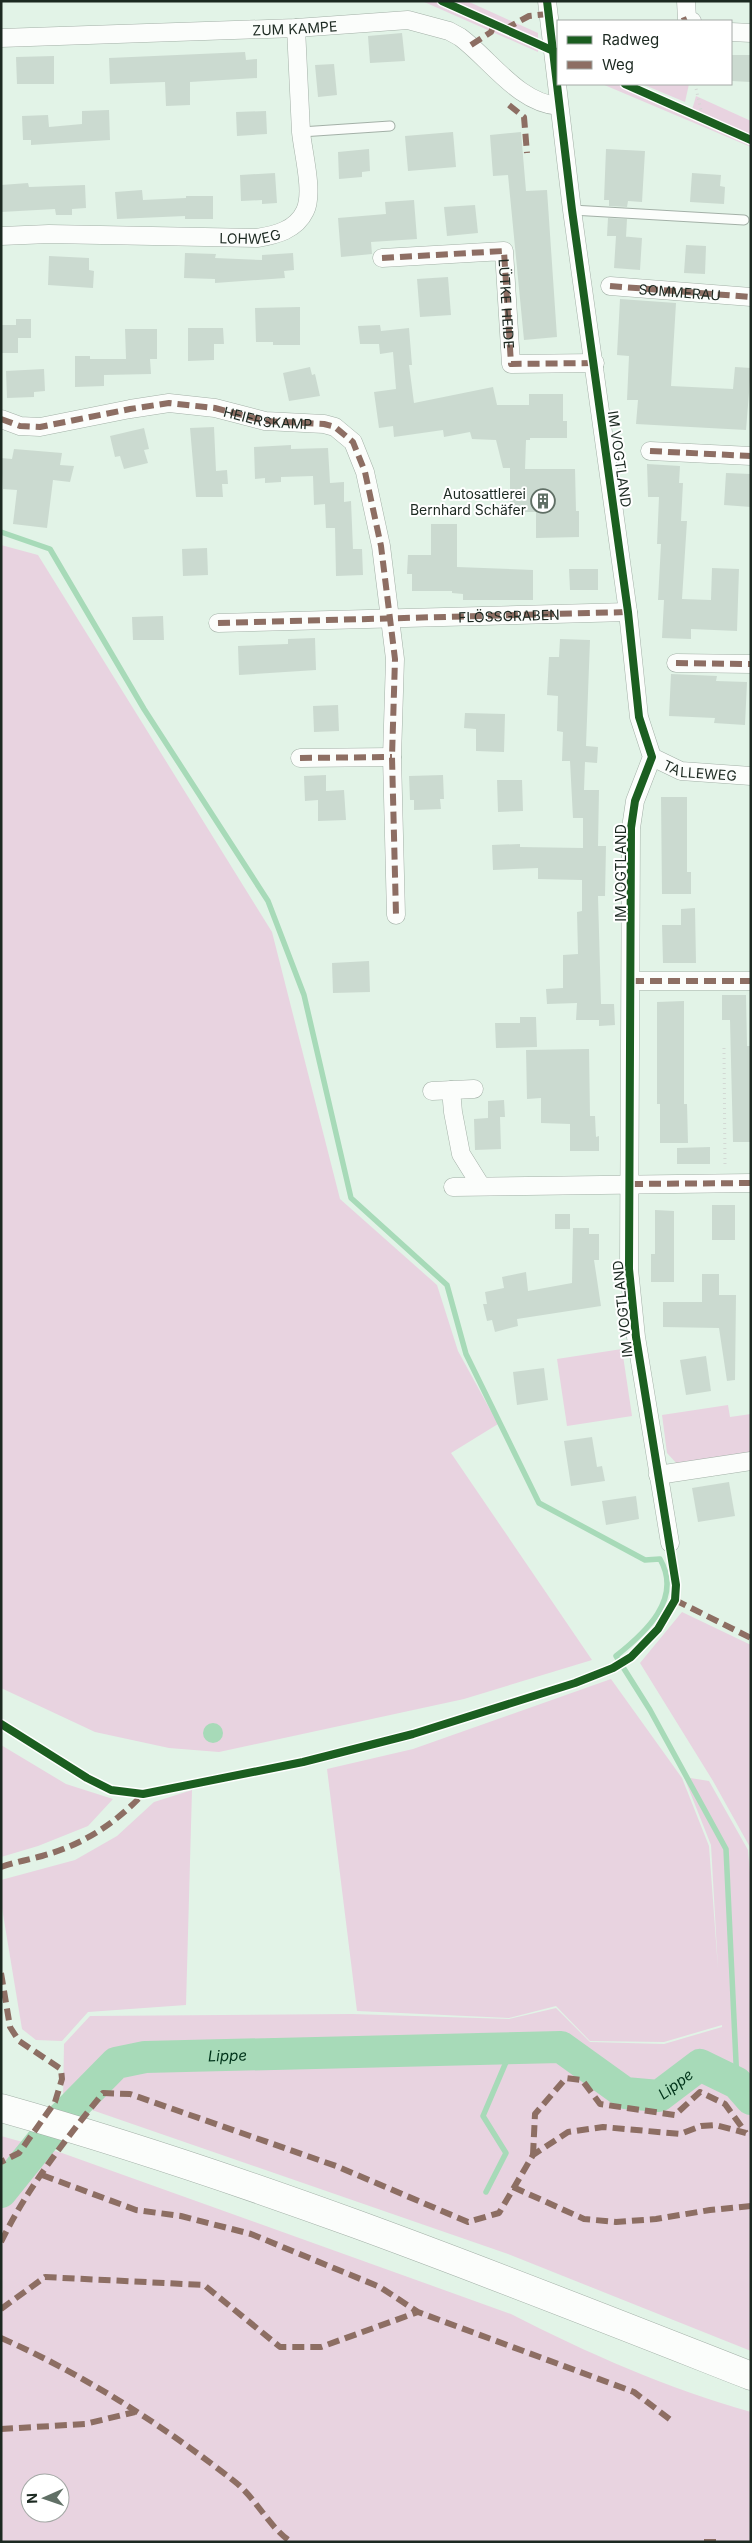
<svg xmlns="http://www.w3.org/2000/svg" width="752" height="2543" font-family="Inter,sans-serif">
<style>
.green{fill:#e8d3e0;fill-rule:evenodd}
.water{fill:#a7dab8}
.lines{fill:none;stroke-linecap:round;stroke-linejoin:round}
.stream{stroke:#a7dab8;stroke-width:5.5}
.river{stroke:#a7dab8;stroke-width:32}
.building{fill:#cbdad0}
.lane-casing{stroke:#a3b0a7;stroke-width:11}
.street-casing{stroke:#a3b0a7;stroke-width:19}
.highway-casing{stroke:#a3b0a7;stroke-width:29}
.path{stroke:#d3d8d4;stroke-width:3;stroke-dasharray:1 4;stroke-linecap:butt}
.lane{stroke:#fbfdfb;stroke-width:9}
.street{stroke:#fbfdfb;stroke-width:18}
.highway{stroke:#fbfdfb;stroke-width:28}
.quiet{stroke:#8d6e63;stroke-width:6;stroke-dasharray:12 6;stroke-linecap:butt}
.cycleway-casing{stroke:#fff;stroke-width:11}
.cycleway{stroke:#1b5e20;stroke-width:8}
.labels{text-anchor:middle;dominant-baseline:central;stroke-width:4;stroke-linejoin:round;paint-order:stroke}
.street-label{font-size:14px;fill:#1c2921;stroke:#fff}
.poi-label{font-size:14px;fill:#1c2921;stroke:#fff;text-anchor:end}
.water-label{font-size:15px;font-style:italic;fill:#00341a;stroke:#fff}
</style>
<rect width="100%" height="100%" fill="#e2f3e7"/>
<!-- green -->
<g class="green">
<polygon points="422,1 467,1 538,33 538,52"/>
<polygon points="602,84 628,84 692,110 696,96 751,121 751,147"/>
<polygon points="642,84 689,84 685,102"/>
<polygon points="1,545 38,555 272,932 340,1199 437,1285 458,1351 498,1424 451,1453 592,1660 464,1699 219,1752 169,1748 95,1732 1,1688"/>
<polygon points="622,1349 632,1416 567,1426 557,1359"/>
<polygon points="728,1405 730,1417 751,1414 751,1455 679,1466 667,1453 662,1415"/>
<polygon points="682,1612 751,1645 751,1849 713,1781 640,1663"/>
<polygon points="611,1679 682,1778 709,1846 718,1969 711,1845 684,1777 709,1781 748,1850 751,1884 751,2351 508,2254 63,2100 64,2044 90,2016 352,2014 509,2019 556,2008 590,2042 664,2044 722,2027 722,2025 664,2042 590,2041 556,2006 509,2018 357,2011 327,1769 413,1749"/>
<polygon points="1,1745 66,1784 113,1799 88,1826 38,1846 1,1857"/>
<polygon points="192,1790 186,2005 88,2012 62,2041 36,2040 22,2029 1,1902 1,1880 75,1860 117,1836 154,1802"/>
<path d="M1,2136L62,2153L511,2314C587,2353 669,2389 751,2412V2542H1ZM30,2483H60V2513H30Z"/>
</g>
<!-- water -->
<circle class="water" cx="213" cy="1733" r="10"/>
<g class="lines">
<!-- stream -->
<g class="stream">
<path d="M1,532L50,549L144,709L268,901L304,995L351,1198L447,1285L466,1354L539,1503L645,1560L660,1559C683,1599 645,1633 616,1656L650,1710L726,1849L737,2083"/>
<polyline points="486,2192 506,2153 483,2116 512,2048"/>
</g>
<!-- river -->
<path class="river" id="s1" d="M1,2192L54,2126L116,2063L145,2057L561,2047L625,2093L659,2096L700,2065L737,2083L751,2099"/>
</g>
<!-- building -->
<g class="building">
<polygon points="402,33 405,61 370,63 368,36"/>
<polygon points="245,52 246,60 257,59 257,78 190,82 190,105 166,106 165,82 110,84 109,58"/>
<polygon points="731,55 751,55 751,82 731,81"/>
<polygon points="54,56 54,84 17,84 16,57"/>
<polygon points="334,64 337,95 318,97 315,65"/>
<polygon points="109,110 110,140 31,145 31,140 23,140 22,116 48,115 49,127 82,124 82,111"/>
<polygon points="266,111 267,134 237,136 236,112"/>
<polygon points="453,132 456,167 408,171 405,136"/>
<polygon points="521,132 526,191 547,190 557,337 524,340 508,175 493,176 490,135"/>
<polygon points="369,149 370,171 362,172 362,177 339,179 338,152"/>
<polygon points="606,149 645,151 642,202 628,201 627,207 609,206 609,200 604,200"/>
<polygon points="275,173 277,203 262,204 262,200 241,201 240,175"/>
<polygon points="692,173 721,175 720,186 725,187 724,204 690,202"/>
<polygon points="28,183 29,187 85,185 86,208 72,209 72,215 56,215 55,209 1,212 1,185"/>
<polygon points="142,190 143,200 186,198 186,196 213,196 213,219 185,219 185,216 117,219 115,192"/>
<polygon points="414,200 417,239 371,242 372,254 341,257 338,218 386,214 385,202"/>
<polygon points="475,205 478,233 447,236 444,207"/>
<polygon points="608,218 627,219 626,237 620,236 642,238 640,270 614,268 616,236 607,236"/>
<polygon points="686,245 706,246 705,274 684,273"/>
<polygon points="185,253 216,254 215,258 262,260 262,255 293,253 294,270 284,271 285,278 215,283 215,279 184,278"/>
<polygon points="49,256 89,258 89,270 94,271 93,288 48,285"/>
<polygon points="448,277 451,315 420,317 417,279"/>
<polygon points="620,299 676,303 671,386 733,389 735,367 751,368 746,430 636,424 638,400 627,400 629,356 617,355"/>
<polygon points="300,307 300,345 273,345 273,342 256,342 255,308"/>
<polygon points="16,319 31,319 31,338 18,338 18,353 1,353 1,325 16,325"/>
<polygon points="380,325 381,331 409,328 412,365 409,365 414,403 493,387 497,405 529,405 529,394 563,394 563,421 567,421 567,438 530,438 530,440 526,440 525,469 575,469 576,511 579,511 579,537 536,538 536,512 510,512 510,468 503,468 496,440 472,439 470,432 444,437 443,430 394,437 393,426 379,428 374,392 396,389 393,352 380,354 379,344 360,344 358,326"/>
<polygon points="188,328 223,328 224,344 214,344 214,360 188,361"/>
<polygon points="125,329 157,329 157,359 150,359 151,374 104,375 104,386 75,387 75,356 90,356 90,359 126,359"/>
<polygon points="310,367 312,375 315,374 320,396 289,401 283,373"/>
<polygon points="44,369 45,391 34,392 34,397 7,398 6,371"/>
<polygon points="214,427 216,471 227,470 228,484 222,484 223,497 196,497 190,428"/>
<polygon points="144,428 149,449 144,450 148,463 124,469 120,456 115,457 110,436"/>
<polygon points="291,445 291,449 328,448 330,483 344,482 344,502 351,501 353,549 362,549 363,575 336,576 335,528 326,528 325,504 314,505 313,476 281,477 281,482 265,483 265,478 255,479 254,447"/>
<polygon points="14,449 62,453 60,465 74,466 70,482 53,480 47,528 13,524 17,490 3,489 1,458 12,459"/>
<polygon points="647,464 680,466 679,483 683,483 681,521 687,521 682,599 711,600 712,568 739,569 737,631 691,629 691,639 662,638 664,600 658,600 661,544 657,544 659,497 648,497"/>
<polygon points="726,473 751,474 751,507 724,505"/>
<polygon points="431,524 457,524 457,567 533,570 533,600 463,600 463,594 452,593 452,591 412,591 412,574 407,574 408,555 431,555"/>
<polygon points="207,548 208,575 183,576 182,549"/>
<polygon points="569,569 598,569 598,590 570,590"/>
<polygon points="163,616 164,640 133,640 132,617"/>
<polygon points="315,638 316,670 239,675 238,646 288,644 288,639"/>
<polygon points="560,639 590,640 586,746 598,747 597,763 585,762 584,790 599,790 598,846 606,846 605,896 598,896 601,1004 614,1004 615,1025 599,1026 599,1020 576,1020 577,1003 547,1004 546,989 563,988 563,955 578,954 577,912 582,911 582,880 538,879 538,868 493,870 492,845 520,844 520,847 583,848 583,818 573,818 570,761 562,761 563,732 557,731 558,696 547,695 549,657 559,657"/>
<polygon points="671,674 717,676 716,681 747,682 745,725 714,723 715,718 669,716"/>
<polygon points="338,705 339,731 314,732 313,706"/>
<polygon points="465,713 505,714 504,752 476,751 476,729 464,728"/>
<polygon points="326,775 326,791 344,790 346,820 318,821 318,800 305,801 304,776"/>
<polygon points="443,775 444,799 440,799 441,809 414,810 414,800 410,800 409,776"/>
<polygon points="497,780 522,780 523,811 498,812"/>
<polygon points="661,797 687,797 687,872 691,872 691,894 662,894"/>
<polygon points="695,908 696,963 663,963 662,925 681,925 681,909"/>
<polygon points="369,961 370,992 333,993 332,963"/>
<polygon points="722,995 746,995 747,1046 751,1046 751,1142 733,1142 730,1020 722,1020"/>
<polygon points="684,1001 684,1104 687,1104 688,1143 660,1143 660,1104 657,1104 657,1002"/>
<polygon points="520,1017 536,1017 537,1047 496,1048 495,1023 520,1023"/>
<polygon points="589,1049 590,1116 595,1116 596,1137 599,1136 599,1151 570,1151 570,1124 541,1123 541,1098 527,1099 526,1050"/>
<polygon points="504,1100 505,1117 500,1117 501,1149 475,1150 474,1119 488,1118 488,1101"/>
<polygon points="710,1147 710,1164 677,1164 677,1148"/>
<rect x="712" y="1205" width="23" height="35"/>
<polygon points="655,1210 674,1211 674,1282 651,1282 651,1254 655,1254"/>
<rect x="555" y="1214" width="15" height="15"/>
<polygon points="573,1228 589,1228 589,1234 599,1234 599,1260 594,1260 601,1306 517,1319 518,1326 495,1332 492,1320 487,1321 483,1304 487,1304 485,1292 504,1288 502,1277 526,1272 528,1291 572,1283"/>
<polygon points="702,1274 719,1274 719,1295 736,1295 735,1380 727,1381 719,1328 663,1327 663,1302 702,1302"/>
<polygon points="706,1356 711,1391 686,1395 680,1360"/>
<polygon points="544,1368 548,1400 517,1405 513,1372"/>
<polygon points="592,1437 597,1467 602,1466 605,1481 571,1486 564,1441"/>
<polygon points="729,1482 735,1516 698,1522 692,1488"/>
<polygon points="636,1496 639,1519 606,1525 602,1501"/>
</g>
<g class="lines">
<!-- lane casing -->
<g class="lane-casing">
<g id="lane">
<polyline points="301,132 390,126"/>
<polyline points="572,210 744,220"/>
</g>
</g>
<!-- street casing -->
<g class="street-casing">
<g id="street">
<polyline points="547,1 572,210 628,612 639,717 652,757 635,801 631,828 629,1269 636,1337 670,1543"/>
<polyline points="686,1 687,19 692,21"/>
<polyline points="731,32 751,33"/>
<path id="s2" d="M1,38L296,28L408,20L449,31L460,37C490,59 519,104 559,106"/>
<path id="s3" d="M1,236L49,234L257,238C276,235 296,230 305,211C314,193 303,153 301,132C299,97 298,63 296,28"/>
<polyline points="382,258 504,251 511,364 595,363"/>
<path id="s4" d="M610,286L751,297"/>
<polyline points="1,419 20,426 40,427 130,409 169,403 215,408 265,421 324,424 335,427 353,442 365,472 381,546 395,659 392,757 396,915"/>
<polyline points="650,451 751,456"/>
<polyline points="218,623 628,612"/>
<polyline points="676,663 751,664"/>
<path id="s5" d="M652,757L681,771L751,776"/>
<polyline points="300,758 392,757"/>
<polyline points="632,981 751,981"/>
<polyline points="451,1090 453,1112 461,1154 481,1186"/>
<polyline points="432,1091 474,1089"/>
<polyline points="453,1187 751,1183"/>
<polyline points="658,1475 751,1461"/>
</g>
</g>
<!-- highway casing -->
<g class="highway-casing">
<path id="highway" d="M1,2108C257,2180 504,2279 751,2376"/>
</g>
<!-- path -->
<g class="path">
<polyline points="695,84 703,119"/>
<polyline points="724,1048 725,1167"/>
</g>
<!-- lane -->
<use href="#lane" class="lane"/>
<!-- street -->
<use href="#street" class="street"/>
<!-- highway -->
<use href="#highway" class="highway"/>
<!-- quiet -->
<g class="quiet">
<polyline points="682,21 687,19"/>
<polyline points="505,29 529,16 548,14"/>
<polyline points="471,45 491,32 494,25"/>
<polyline points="509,105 524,117 527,153"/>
<path id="s6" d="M382,258L504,251L511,364L595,363"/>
<polyline points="610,286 751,297"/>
<path id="s7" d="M1,419L20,426L40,427L130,409L169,403L215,408L265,421L324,424L335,427L353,442L365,472L381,546L395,659L392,757L396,915"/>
<polyline points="650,451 751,456"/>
<path id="s8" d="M218,623L628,612"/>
<polyline points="676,663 751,664"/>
<polyline points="300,758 392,757"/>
<polyline points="632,981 751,981"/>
<polyline points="631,1184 751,1183"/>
<polyline points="675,1600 751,1638"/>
<path d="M1,1867C15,1862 28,1860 42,1856C82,1845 115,1824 143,1794"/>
<polyline points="1,1973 10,2027 19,2041 61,2069 62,2079 55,2102 19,2153 1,2162"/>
<polyline points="533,2155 535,2114 566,2078 582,2080 600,2104 675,2115 700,2092 725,2104 746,2133"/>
<polyline points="42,2175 136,2210 181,2216 251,2234 380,2287 418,2312 634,2392 672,2421"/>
<polyline points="513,2187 584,2219 616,2222 656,2219 710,2210 751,2206"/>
<path d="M1,2242C27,2188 66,2139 103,2093L130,2094L336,2166L468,2222L499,2213L533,2155L568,2132L603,2127L680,2134L701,2126L715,2125L746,2133"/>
<polyline points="1,2309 45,2277 204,2285 280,2347 321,2347 418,2312"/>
<path d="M1,2338C83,2374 164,2426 234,2481C256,2498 268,2526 291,2542"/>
<polyline points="1,2429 85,2424 135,2412"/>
<polyline points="704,2542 719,2542"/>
</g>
<!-- cycleway casing -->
<g class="cycleway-casing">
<g id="cycleway">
<polyline points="442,1 558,53"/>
<polyline points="625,84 751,140"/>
<polyline points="1,1724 87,1778 111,1790 143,1794 303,1762 413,1734 575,1683 613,1668 631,1657 658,1629 675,1600 676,1585 636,1337 629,1269 631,828 635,801 652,757 639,717 628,612 572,210 547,1"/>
</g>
</g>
<!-- cycleway -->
<use href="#cycleway" class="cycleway"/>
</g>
<!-- icons -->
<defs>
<g id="building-ring" transform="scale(1.25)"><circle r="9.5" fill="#fff" stroke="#617066" stroke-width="1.5"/><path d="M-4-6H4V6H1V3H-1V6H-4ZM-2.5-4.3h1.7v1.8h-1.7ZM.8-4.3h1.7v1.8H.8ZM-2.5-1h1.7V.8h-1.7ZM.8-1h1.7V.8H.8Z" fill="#617066"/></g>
</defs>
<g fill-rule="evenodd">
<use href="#building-ring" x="543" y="501"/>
</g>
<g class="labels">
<!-- street labels -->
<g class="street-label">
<text stroke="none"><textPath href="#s2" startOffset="294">ZUM KAMPE</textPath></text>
<text stroke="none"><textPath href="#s3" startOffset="249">LOHWEG</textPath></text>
<text stroke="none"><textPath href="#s4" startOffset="70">SOMMERAU</textPath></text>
<text stroke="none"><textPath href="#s6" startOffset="175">LÜTKE HEIDE</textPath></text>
<text stroke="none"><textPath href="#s7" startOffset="272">HEIERSKAMP</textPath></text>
<text transform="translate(620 459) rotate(82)">IM VOGTLAND</text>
<text stroke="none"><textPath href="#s8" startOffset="291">FLÖSSGRABEN</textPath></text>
<text stroke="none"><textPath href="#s5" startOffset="51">TALLEWEG</textPath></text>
<text transform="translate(620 873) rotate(-90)">IM VOGTLAND</text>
<text transform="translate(622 1309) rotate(-96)">IM VOGTLAND</text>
</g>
<!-- poi labels -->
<g class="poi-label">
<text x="526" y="493">Autosattlerei<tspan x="526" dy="16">Bernhard Schäfer</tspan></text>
</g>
<!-- water labels -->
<g class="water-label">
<text stroke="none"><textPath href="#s1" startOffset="285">Lippe</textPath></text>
<text stroke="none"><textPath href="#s1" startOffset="752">Lippe</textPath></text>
</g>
</g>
<!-- border -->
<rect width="752" height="2543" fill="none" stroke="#1c2921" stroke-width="5"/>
<!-- legend -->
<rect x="557" y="20" width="175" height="65" fill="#ffffff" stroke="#a4a9a6"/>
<rect x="567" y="36" width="25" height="8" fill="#1b5e20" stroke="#a4a9a6"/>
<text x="602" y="45" font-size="15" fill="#1c2921">Radweg</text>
<rect x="567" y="61" width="25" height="8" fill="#8d6e63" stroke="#a4a9a6"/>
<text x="602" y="70" font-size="15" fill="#1c2921">Weg</text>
<!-- north arrow -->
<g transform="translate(45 2498) rotate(268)"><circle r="24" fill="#ffffff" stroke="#a4a9a6"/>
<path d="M0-4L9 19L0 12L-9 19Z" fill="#617066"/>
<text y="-8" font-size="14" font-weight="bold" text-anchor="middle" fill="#1c2921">N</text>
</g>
</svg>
